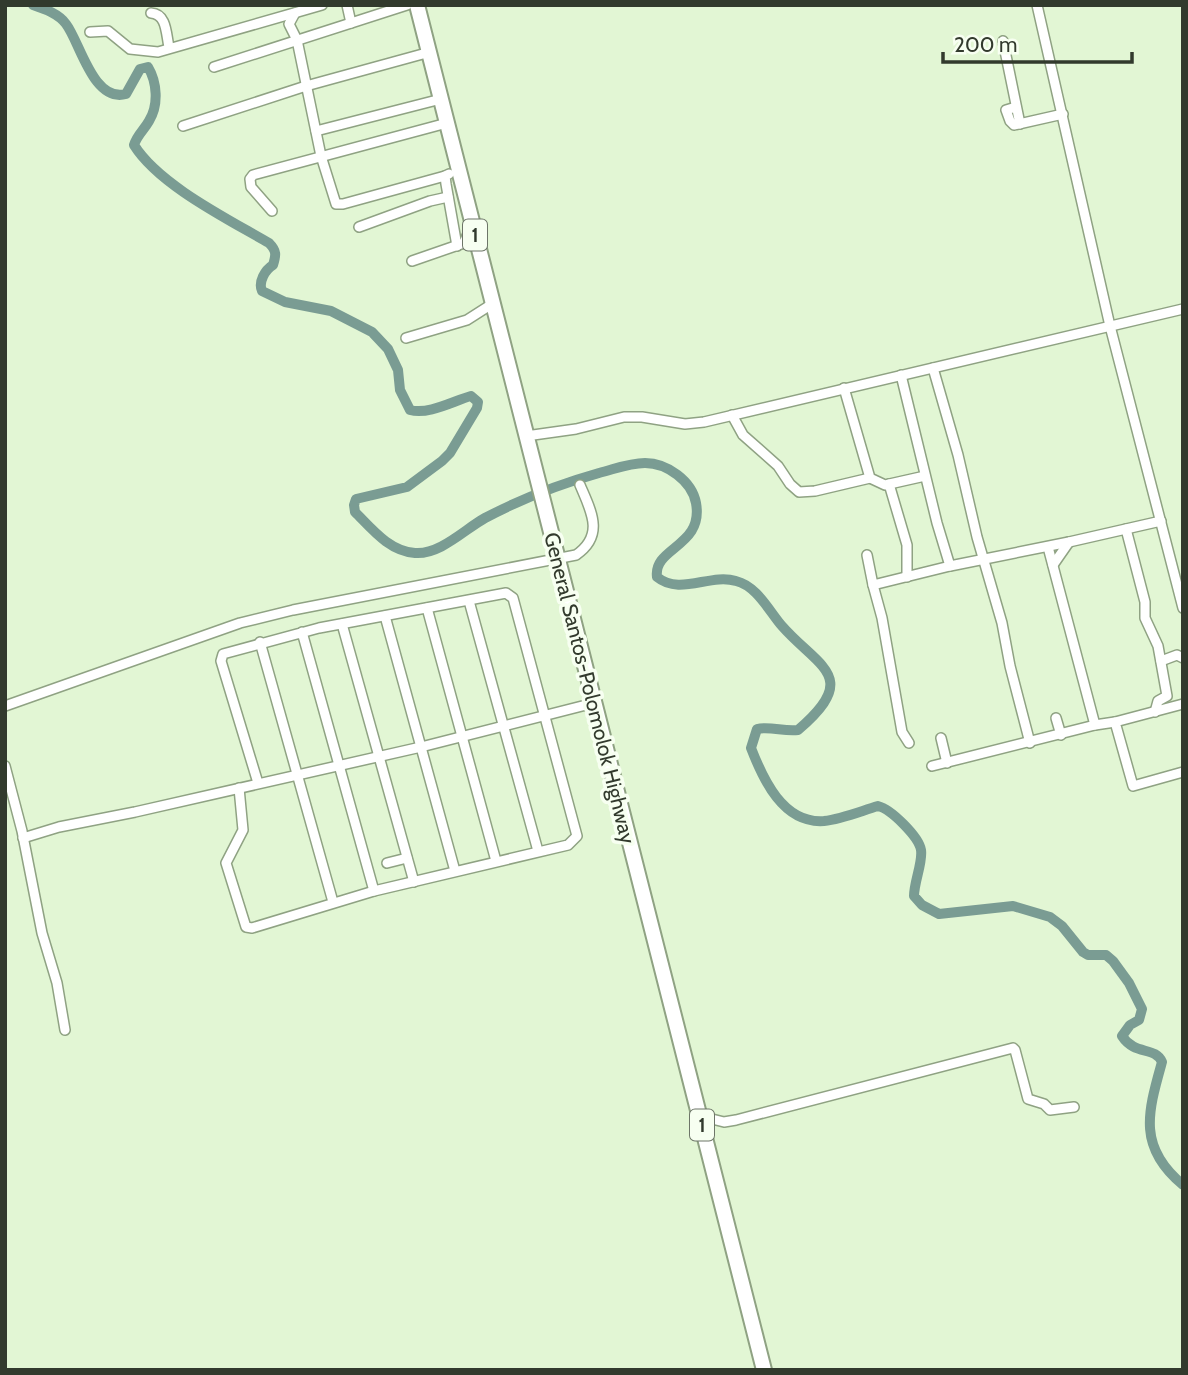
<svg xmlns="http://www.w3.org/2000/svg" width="1188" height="1375" font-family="Cabin,sans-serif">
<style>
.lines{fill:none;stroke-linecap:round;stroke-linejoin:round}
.river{stroke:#7a9c93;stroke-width:10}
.minor-casing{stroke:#8fa283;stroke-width:12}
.highway-casing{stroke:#8fa283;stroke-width:18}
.minor{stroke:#fff;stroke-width:9}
.highway{stroke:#fff;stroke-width:14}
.labels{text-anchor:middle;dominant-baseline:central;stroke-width:7;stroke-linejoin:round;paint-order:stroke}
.shield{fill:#f7fff1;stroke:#6d7568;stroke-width:2}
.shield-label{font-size:19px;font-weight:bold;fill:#323a2d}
.street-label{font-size:21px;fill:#323a2d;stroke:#f7fff1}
</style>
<rect width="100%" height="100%" fill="#e2f6d4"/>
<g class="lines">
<!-- river -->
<path class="river" d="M33,5C45,9 59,14 66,24C80,42 93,103 126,94L140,69L148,67C157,82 159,105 149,121C144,130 137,135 134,145C159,185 228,219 269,243C277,251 276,255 273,265C265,270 258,282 262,291L285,302L331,311L372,332L388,349L398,370L400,390L410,410C429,415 453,401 471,396L478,402L477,408L450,453L442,461L407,487L356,499L354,505L355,512C372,529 389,551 415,553C440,555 465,529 485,518C521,499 560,484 599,473C615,469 629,463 645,463C667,463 692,481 696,503C704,547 653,547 657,577C680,596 710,573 736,581C757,586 769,611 782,626C819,668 861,676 798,730C785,732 770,726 757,729L751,748C763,779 783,824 824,821C842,819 861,811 878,806C891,809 919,837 921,850C923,862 914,882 914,896L922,905L939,914L1013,906L1050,917L1062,926L1083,952L1088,955H1106L1113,961L1129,983L1142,1009L1139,1020L1130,1025L1122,1036C1135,1056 1155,1046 1162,1062C1148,1112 1137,1147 1183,1185"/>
<!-- minor casing -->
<g class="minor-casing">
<g id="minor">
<polyline points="347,5 351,23"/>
<polyline points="1037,5 1110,326 1183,608"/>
<path d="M151,13C167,14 166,34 169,47"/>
<polyline points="295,13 289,24 297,40 321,156 336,204 343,204 445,176"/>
<polyline points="90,32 108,31 130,49 158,52 322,5"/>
<polyline points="1003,41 1020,124"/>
<polyline points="214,67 407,5"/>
<polyline points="1016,107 1006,110 1010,121 1014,125 1063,114"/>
<polyline points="183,126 306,86 430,52"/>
<polyline points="316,131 441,99"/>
<polyline points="449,174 445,176 446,184 457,246"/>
<polyline points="272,211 251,187 250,179 253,175 447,123"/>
<polyline points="359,227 430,201 448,197"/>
<polyline points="412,261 464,243 472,224"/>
<polyline points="406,338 467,320 492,304"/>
<polyline points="933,368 958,455 977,537 1002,623 1010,666 1030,743"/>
<polyline points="901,375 937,523 950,566 1069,542 1161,521"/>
<polyline points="844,388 870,478 885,485 925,476"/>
<polyline points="732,415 743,435 778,466 790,484 799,492 815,491 870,478"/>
<polyline points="526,436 576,429 624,417 642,417 685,424 704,422 1183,309"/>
<polyline points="889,484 907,545 907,577"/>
<polyline points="1126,529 1145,602 1145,618 1158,646 1167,696 1158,701 1155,712"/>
<polyline points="1048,547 1095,725 1115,722"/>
<polyline points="867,555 873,585 950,566"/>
<polyline points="1053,565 1069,542"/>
<polyline points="873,585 882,618 902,732 909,743"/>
<polyline points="469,601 538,851"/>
<polyline points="427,608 496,861"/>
<polyline points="385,616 455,871"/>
<polyline points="342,624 414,882"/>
<polyline points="260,642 333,902"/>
<polyline points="1161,661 1177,655 1183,658"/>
<polyline points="1183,704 1115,722 1133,786 1183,772"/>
<path d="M5,706L240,623L293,610L576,555C605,535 591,511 580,485"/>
<polyline points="1056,718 1061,735"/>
<polyline points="941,738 947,763"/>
<polyline points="5,766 22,831 42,933 57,983 65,1030"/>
<polyline points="932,766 1095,725"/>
<polyline points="258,783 221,661 223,654 319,628 506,593 513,598 577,836 568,845 374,891 302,632"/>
<polyline points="239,788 243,830 226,863 246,927 252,928 374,891"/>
<polyline points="23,838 59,827 135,812 421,747 594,703"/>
<polyline points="387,863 407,858"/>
<polyline points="700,1116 724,1122 736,1120 1013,1048 1015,1050 1028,1099 1044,1104 1050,1110 1074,1107"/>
</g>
</g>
<!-- highway casing -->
<g class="highway-casing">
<polyline id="highway" points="417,5 764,1370"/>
</g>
<!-- minor -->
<use href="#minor" class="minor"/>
<!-- highway -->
<use href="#highway" class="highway"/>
</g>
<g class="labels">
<!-- shield labels -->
<g class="shield">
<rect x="463" y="219.5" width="24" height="31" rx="5"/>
<rect x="690" y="1109.5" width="24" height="31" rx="5"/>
</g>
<g class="shield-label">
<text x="475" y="235">1</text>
<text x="702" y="1125">1</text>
</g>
<!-- street labels -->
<g class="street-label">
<text transform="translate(590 688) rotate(76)">General Santos-Polomolok Highway</text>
</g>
</g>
<!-- border -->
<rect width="1188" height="1375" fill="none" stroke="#323a2d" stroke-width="14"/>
<!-- scale -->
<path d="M943 52v10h189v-10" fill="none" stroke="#323a2d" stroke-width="3.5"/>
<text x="954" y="52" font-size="21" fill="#323a2d" stroke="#f7fff1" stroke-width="5" paint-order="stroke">200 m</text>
</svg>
